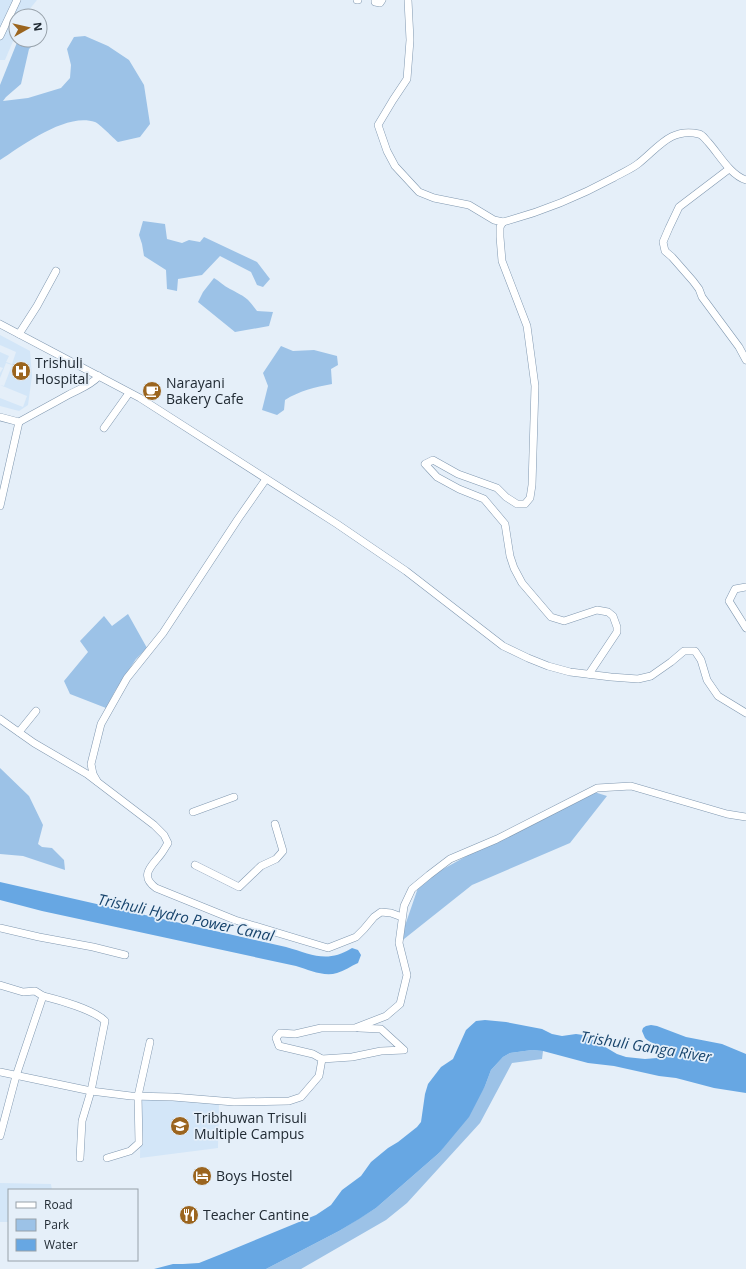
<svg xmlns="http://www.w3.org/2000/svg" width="746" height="1269" viewBox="0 0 746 1269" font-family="'Open Sans',sans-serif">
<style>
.built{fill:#d3e6f8}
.green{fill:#9cc2e7}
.water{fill:#67a7e3}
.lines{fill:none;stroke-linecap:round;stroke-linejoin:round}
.minor-casing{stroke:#8098b0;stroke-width:8}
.minor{stroke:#fff;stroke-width:7}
.labels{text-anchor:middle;stroke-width:3.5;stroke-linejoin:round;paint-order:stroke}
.poi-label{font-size:14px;fill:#212b34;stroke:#e5eff9;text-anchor:start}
.water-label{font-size:15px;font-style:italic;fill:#17446c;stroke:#e5eff9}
</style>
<rect width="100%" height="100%" fill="#e5eff9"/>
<g class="built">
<polygon points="0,0 37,0 24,16 16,16 16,34 5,60 0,60"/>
<polygon points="0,335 30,351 32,376 28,405 19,411 0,406 0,398 23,407 27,396 0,385 4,386 12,365 6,363 0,378 0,373 3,368 0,367 0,352 9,356 6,362 12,364 16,352 0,345"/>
<polygon points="141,1098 219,1103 218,1148 140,1158"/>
<polygon points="0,1183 51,1184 52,1190 9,1190 9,1207 8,1207 8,1222 0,1222"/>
</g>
<g class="green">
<path d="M 85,36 L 108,46 L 129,60 L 144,85 L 150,124 L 140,137 L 118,142 C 113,138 100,124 95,122 C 67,112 23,145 0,160 L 0,85 L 18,40 L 38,40 L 29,49 L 21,84 L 6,97 L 3,101 L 28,98 L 61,88 L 70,78 L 71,65 L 67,49 L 74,37 Z"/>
<polygon points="143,221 165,224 167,239 182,243 189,240 200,242 204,237 257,262 270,279 263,287 257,285 251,272 220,256 202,275 178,279 177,291 167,289 166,270 144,256 142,244 139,235"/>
<path d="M 214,278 C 219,281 224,286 230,289 C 245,297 247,297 257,311 L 273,312 L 269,326 L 235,332 L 198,302 L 203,292 Z"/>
<path d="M 281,346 L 293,351 L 314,350 L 337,356 L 338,365 L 331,369 L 332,384 C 315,387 299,391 285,400 L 284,410 L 277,415 L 262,410 L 268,386 L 263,373 Z"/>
<polygon points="128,614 147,648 136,659 115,691 106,708 70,694 64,681 88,652 80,641 104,616 112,626"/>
<polygon points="0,768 29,796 43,825 38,844 42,847 52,848 64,860 65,870 23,856 0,854"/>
<polygon points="591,791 607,796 570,843 472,885 399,943 420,882 497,839"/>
<polygon points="532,1050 543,1051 542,1059 512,1063 480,1123 407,1203 386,1220 301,1269 266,1269 339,1231 376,1208 439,1153 485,1086 491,1070 503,1057 510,1053"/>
</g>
<g class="water">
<path d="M 0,882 L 286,947 C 312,954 326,964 352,948 L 358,950 L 361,955 L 358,963 C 351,966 344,971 337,973 C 324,977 309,970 296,966 L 42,911 L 0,900 Z"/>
<path d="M 485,1020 L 506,1022 L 542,1029 L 552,1034 L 562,1036 L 576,1034 L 583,1035 L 595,1041 L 617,1054 L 626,1057 L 645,1059 L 657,1058 L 661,1054 C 661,1043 650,1044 645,1038 C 644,1036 643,1033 642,1031 L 643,1028 L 646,1026 L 651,1025 L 657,1026 L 686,1037 L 722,1044 L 746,1054 L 746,1093 L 714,1088 L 676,1078 L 659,1076 L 614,1066 L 588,1063 L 543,1051 L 532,1050 L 510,1053 L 503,1057 L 491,1070 L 485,1086 L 469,1117 L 439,1153 L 376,1208 L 359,1219 L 339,1231 L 266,1269 L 154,1269 L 173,1264 L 183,1264 L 199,1263 L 219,1255 L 316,1215 L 331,1205 L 342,1190 L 361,1176 L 371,1162 L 388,1148 L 398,1142 L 417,1127 L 421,1122 L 425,1094 L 428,1084 L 441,1067 L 453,1059 L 466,1030 L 476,1021 Z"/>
</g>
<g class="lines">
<defs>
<g id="minor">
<polyline points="357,0 358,0"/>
<polyline points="375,0 375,2 380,3 382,0"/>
<polyline points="408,0 410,40 407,79 393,100 378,125 387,151 395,166 419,192 434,198 469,205 494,220 503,222"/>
<polyline points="0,36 17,0"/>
<polyline points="729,169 679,207 669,228 663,242 665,251 672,257 693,281 699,289 702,297 739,347 746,360"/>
<polyline points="0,324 140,398 337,524 406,571 503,646 528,658 548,666 570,672 611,677 638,679 651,676 671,662 684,651 695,651 701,660 707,680 718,696 746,713"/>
<polyline points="19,334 37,306 56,271"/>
<path d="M 0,417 L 19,422 C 35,413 52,404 68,395 C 79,389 90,386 99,376"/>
<polyline points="104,428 129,393"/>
<polyline points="0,506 19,422"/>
<polyline points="746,587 735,589 729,601 746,628"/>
<path d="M 589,674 L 617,632 L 617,627 L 613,616 L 608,612 L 597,610 L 564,621 L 551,617 L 522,583 L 514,568 L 510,556 L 505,524 L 484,499 L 459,489 L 437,477 L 425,464 L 433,460 L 458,474 L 497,488 L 506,497 L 517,504 L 525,504 L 530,498 L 532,485 L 535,386 L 527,326 L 502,261 L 500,237 L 500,227 L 503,222 C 541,212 578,197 613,178 C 621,173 632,169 639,163 C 658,148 671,127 699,134 C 703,135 705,139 708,142 C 719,154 730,175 746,180"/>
<path d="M 0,719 L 34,743 L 87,774 L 154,825 L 164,835 L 168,843 C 166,846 164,850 161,854 C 153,865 138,875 156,888 L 235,920 L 328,948 L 356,937 L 364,929 L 374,917 L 381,912 L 391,913 L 402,917"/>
<polyline points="19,732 36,711"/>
<polyline points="97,781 93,774 91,764 101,724 127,678 163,633 238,519 266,479"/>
<polyline points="193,812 234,797"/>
<polyline points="195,865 239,887 261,866 276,859 283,851 275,824"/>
<polyline points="0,928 39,937 93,947 125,955"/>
<polyline points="0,985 23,992 35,991 43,996 16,1076 0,1136"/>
<path d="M 43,996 C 59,1000 94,1010 105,1021 L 91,1091 L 82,1121 L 80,1158"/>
<polyline points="322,1059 352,1057 381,1051 404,1050 381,1029 359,1028"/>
<polyline points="0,1072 91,1091 131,1096 173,1097 234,1102 289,1101 301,1097 319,1076 322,1059 313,1054 279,1046 276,1038 280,1033 295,1034 321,1028 355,1028 386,1016 400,1004 407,975 399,943 404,906 412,889 429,875 450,859 497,839 597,788 631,786 727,814 746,817"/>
<polyline points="107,1158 130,1151 139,1143 138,1096 150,1042"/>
</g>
</defs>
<use href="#minor" class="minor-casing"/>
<use href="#minor" class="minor"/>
</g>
<defs>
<symbol id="hospital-disc" viewBox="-11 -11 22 22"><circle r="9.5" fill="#9b651f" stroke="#e5eff9"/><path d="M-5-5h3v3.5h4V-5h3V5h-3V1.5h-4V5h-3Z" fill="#fff"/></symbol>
<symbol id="cafe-disc" viewBox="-11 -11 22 22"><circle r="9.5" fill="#9b651f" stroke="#e5eff9"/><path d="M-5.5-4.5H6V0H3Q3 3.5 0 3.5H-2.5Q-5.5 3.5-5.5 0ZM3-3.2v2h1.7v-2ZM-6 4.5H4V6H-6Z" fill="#fff"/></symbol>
<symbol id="university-disc" viewBox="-11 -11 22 22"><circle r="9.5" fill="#9b651f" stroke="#e5eff9"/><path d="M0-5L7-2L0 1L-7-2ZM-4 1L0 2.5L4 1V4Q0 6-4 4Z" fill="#fff"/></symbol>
<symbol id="hotel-disc" viewBox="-11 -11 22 22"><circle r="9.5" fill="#9b651f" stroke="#e5eff9"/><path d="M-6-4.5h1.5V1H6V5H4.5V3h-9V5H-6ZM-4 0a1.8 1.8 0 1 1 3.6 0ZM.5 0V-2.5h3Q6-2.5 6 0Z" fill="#fff"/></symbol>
<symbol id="restaurant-disc" viewBox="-11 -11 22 22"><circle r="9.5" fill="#9b651f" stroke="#e5eff9"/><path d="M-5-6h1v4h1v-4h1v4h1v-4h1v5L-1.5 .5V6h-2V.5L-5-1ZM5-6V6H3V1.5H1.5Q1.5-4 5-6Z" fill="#fff"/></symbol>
</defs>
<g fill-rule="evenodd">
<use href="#hospital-disc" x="10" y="360" width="22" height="22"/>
<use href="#cafe-disc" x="141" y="380" width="22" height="22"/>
<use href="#university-disc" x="169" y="1115" width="22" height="22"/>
<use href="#hotel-disc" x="191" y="1165" width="22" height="22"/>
<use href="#restaurant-disc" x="178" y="1204" width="22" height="22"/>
</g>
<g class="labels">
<g class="poi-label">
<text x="35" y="368">Trishuli<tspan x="35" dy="16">Hospital</tspan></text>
<text x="166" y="388">Narayani<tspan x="166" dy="16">Bakery Cafe</tspan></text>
<text x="194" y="1123">Tribhuwan Trisuli<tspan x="194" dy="16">Multiple Campus</tspan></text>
<text x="216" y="1181">Boys Hostel</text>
<text x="203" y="1220">Teacher Cantine</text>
</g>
<g class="water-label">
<text transform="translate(186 918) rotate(12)" y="5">Trishuli Hydro Power Canal</text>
<text transform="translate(646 1047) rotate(9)" y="5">Trishuli Ganga River</text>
</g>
</g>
<rect x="8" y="1189" width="130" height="72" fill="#e5eff9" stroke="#97a1aa"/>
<rect x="16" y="1202" width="20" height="6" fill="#ffffff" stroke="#97a1aa"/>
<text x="44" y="1209" font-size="12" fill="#212b34">Road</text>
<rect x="16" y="1219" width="20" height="12" fill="#9cc2e7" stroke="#97a1aa"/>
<text x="44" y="1229" font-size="12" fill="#212b34">Park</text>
<rect x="16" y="1239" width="20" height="12" fill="#67a7e3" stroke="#97a1aa"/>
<text x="44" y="1249" font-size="12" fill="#212b34">Water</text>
<g transform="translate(28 28) rotate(82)"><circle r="19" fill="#e5eff9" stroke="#97a1aa"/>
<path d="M0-3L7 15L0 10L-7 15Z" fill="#9b651f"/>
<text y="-6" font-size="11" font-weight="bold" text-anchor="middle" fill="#212b34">N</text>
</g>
</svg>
